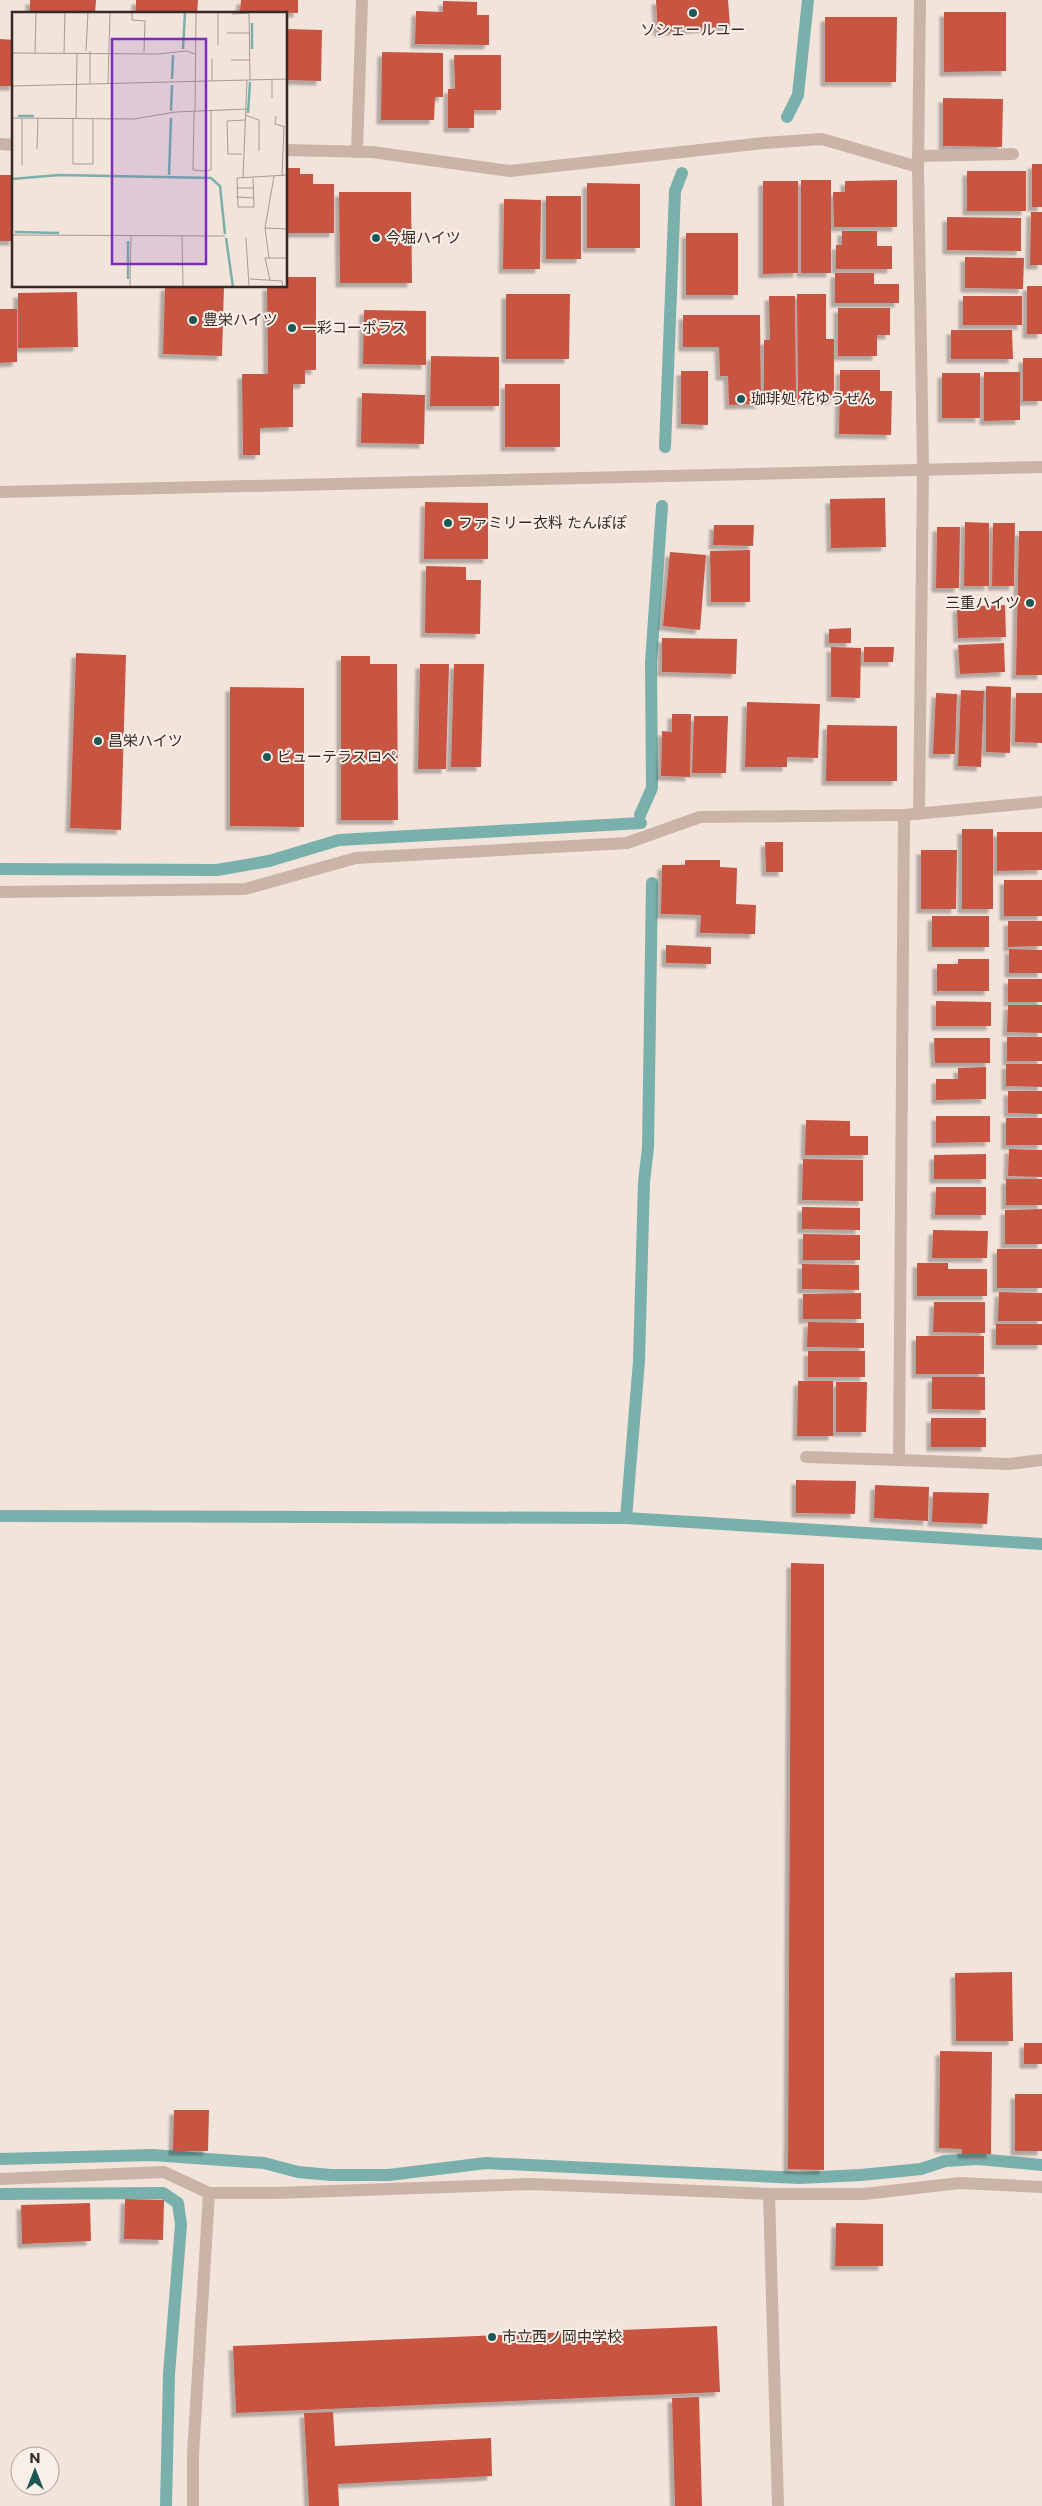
<svg xmlns="http://www.w3.org/2000/svg" width="1042" height="2506" viewBox="0 0 1042 2506" font-family="Montserrat,'Noto Sans JP',sans-serif">
<style>
.lines{fill:none;stroke-linecap:round;stroke-linejoin:round}
.stream{stroke:#79b0ab;stroke-width:12}
.building{fill:#c75443;filter:url(#shadow)}
.minor{stroke:#cab3a7;stroke-width:12}
.poi-dot{fill:#1c5855;stroke:#faefe7;stroke-width:2}
.labels{text-anchor:middle;stroke-width:4;stroke-linejoin:round;paint-order:stroke}
.poi-label{font-size:15px;fill:#362a27;stroke:#faefe7;text-anchor:start}
.inset-river{fill:none;stroke:#79b0ab;stroke-width:2.5}
.inset-road{fill:none;stroke:#a79a93;stroke-width:1}
.view{fill:#7b2cbf;fill-opacity:0.15;stroke:#7b2cbf;stroke-width:2.5}
.inset-edge{fill:none;stroke:#362a27;stroke-width:2.5}
</style>
<defs>
<filter id="shadow"><feDropShadow dx="-4.5" dy="4.5" stdDeviation="1" flood-color="#0004"/></filter>
</defs>
<rect width="100%" height="100%" fill="#f2e4db"/>
<g class="lines">
<g class="stream">
<polyline points="787,117 798,95 808,0"/>
<polyline points="665,447 675,191 682,173"/>
<polyline points="640,815 652,788 651,662 662,506"/>
<polyline points="0,869 217,870 269,861 339,840 641,823"/>
<polyline points="0,1516 626,1518 1042,1544"/>
<polyline points="626,1518 639,1361 644,1182 648,1148 652,883"/>
<polyline points="0,2159 152,2155 264,2163 298,2172 331,2175 389,2175 486,2163 799,2178 861,2175 921,2169 945,2161 978,2159 1042,2165"/>
<polyline points="0,2194 163,2193 178,2203 181,2225 169,2374 166,2506"/>
</g>
</g>
<g class="building">
<polygon points="30,0 96,0 95,14 30,14"/>
<polygon points="136,0 198,0 197,14 136,14"/>
<polygon points="241,0 298,0 298,13 240,11"/>
<polygon points="656,0 728,0 730,26 658,32"/>
<polygon points="443,1 477,2 477,15 489,15 489,45 415,44 416,11 443,12"/>
<polygon points="944,12 1006,12 1006,71 944,72"/>
<polygon points="825,17 897,17 896,82 825,82"/>
<polygon points="286,29 322,30 321,81 286,80"/>
<polygon points="0,39 14,40 14,86 0,86"/>
<polygon points="382,52 443,53 443,97 435,97 434,120 381,120"/>
<polygon points="454,55 501,55 501,110 474,110 474,128 448,128 448,89 455,89"/>
<polygon points="943,98 1003,99 1002,147 943,146"/>
<rect x="1032" y="164" width="10" height="43"/>
<polygon points="286,168 300,168 300,174 313,174 313,184 334,184 334,233 286,233"/>
<rect x="967" y="171" width="59" height="40"/>
<rect x="0" y="175" width="14" height="66"/>
<rect x="801" y="180" width="30" height="93"/>
<polygon points="897,180 897,227 834,227 833,192 845,192 845,181"/>
<polygon points="763,181 798,181 798,273 763,274"/>
<polygon points="587,183 640,184 640,248 587,248"/>
<polygon points="339,192 411,192 412,283 340,283"/>
<rect x="546" y="196" width="35" height="63"/>
<polygon points="504,199 541,200 540,269 503,269"/>
<polygon points="1031,212 1042,212 1042,265 1030,265"/>
<polygon points="947,217 1021,218 1021,251 947,250"/>
<polygon points="842,231 877,231 877,246 892,246 892,269 836,269 836,245 842,245"/>
<rect x="686" y="233" width="52" height="62"/>
<polygon points="965,257 1024,258 1023,289 965,288"/>
<polygon points="835,273 874,273 874,284 899,284 899,303 835,303"/>
<polygon points="286,277 316,277 316,370 305,370 305,384 293,384 293,427 260,428 260,455 243,455 242,374 268,374 267,286 286,286"/>
<polygon points="165,286 224,286 222,356 163,354"/>
<rect x="1027" y="286" width="15" height="48"/>
<polygon points="77,292 78,347 18,348 18,293"/>
<polygon points="506,294 570,294 569,359 506,359"/>
<polygon points="797,294 826,294 826,339 834,339 834,400 798,400"/>
<polygon points="769,296 795,296 796,399 764,399 764,340 770,340"/>
<rect x="963" y="296" width="59" height="29"/>
<polygon points="838,308 890,308 890,335 877,335 877,356 838,356"/>
<polygon points="0,309 17,309 17,362 0,363"/>
<polygon points="364,310 426,311 426,365 363,364"/>
<polygon points="683,315 760,315 761,404 729,405 728,376 720,376 719,347 683,347"/>
<polygon points="951,330 1012,330 1013,359 951,359"/>
<polygon points="431,356 499,357 499,406 430,406"/>
<rect x="1023" y="358" width="19" height="43"/>
<polygon points="840,370 880,370 880,391 892,391 891,435 839,434"/>
<polygon points="681,371 708,371 708,425 681,424"/>
<polygon points="984,372 1020,372 1020,420 984,421"/>
<rect x="942" y="373" width="38" height="45"/>
<rect x="505" y="384" width="55" height="63"/>
<polygon points="362,393 425,395 424,444 361,443"/>
<polygon points="885,498 886,547 831,548 830,499"/>
<polygon points="425,502 488,503 488,559 424,559"/>
<polygon points="965,522 989,523 989,586 964,586"/>
<polygon points="993,523 1015,523 1014,586 992,586"/>
<polygon points="714,525 754,525 753,546 713,545"/>
<polygon points="937,527 960,527 959,588 936,588"/>
<polygon points="1019,531 1042,531 1042,675 1016,675"/>
<polygon points="750,550 750,602 711,602 710,551"/>
<polygon points="670,552 706,555 700,630 663,626"/>
<polygon points="426,566 466,567 466,580 481,580 480,634 425,633"/>
<polygon points="1005,605 1006,637 958,638 957,607"/>
<polygon points="851,628 851,643 829,643 829,629"/>
<polygon points="662,638 737,639 736,674 662,672"/>
<polygon points="1004,643 1005,672 960,674 958,645"/>
<polygon points="831,647 861,648 860,698 831,697"/>
<polygon points="864,647 894,647 893,662 864,662"/>
<polygon points="76,653 126,655 121,830 70,828"/>
<polygon points="341,656 370,656 370,664 397,664 398,820 341,820"/>
<polygon points="420,664 449,664 446,769 418,769"/>
<polygon points="454,664 484,664 481,767 451,767"/>
<polygon points="986,686 1011,687 1010,753 986,752"/>
<polygon points="230,687 304,688 304,827 230,826"/>
<polygon points="961,690 984,691 981,767 958,766"/>
<polygon points="936,693 957,694 955,754 933,754"/>
<polygon points="1016,693 1042,693 1042,743 1015,742"/>
<polygon points="747,702 820,704 818,758 787,757 787,767 745,767"/>
<polygon points="672,714 691,714 690,777 661,776 662,731 672,732"/>
<polygon points="694,716 728,716 726,773 692,773"/>
<polygon points="827,725 897,726 897,781 826,781"/>
<rect x="962" y="829" width="31" height="80"/>
<polygon points="997,832 1042,832 1042,870 997,871"/>
<polygon points="765,842 783,842 783,872 766,872"/>
<polygon points="921,850 957,850 956,909 921,909"/>
<polygon points="685,860 720,860 720,867 737,868 736,904 756,905 755,934 700,933 701,915 661,914 662,865 685,865"/>
<rect x="1004" y="880" width="38" height="36"/>
<rect x="932" y="916" width="57" height="31"/>
<polygon points="1008,921 1042,921 1042,946 1008,947"/>
<polygon points="666,945 711,947 711,964 666,963"/>
<polygon points="1009,949 1042,950 1042,973 1009,973"/>
<polygon points="958,959 989,959 989,991 937,991 937,964 958,964"/>
<rect x="1008" y="979" width="34" height="23"/>
<polygon points="936,1001 991,1002 991,1026 936,1026"/>
<polygon points="1008,1005 1042,1005 1042,1033 1007,1032"/>
<rect x="1007" y="1037" width="35" height="24"/>
<polygon points="934,1038 990,1038 990,1063 935,1063"/>
<polygon points="1006,1064 1042,1064 1042,1087 1006,1086"/>
<polygon points="986,1067 986,1099 936,1100 936,1079 958,1079 958,1068"/>
<polygon points="1008,1091 1042,1091 1042,1114 1008,1113"/>
<polygon points="936,1116 990,1116 990,1142 936,1143"/>
<rect x="1006" y="1118" width="36" height="27"/>
<polygon points="806,1120 850,1121 850,1136 868,1136 868,1155 805,1155"/>
<polygon points="1009,1149 1042,1150 1042,1177 1008,1176"/>
<polygon points="986,1154 986,1179 934,1179 934,1155"/>
<polygon points="803,1159 863,1160 863,1201 802,1200"/>
<rect x="1006" y="1179" width="36" height="26"/>
<polygon points="936,1187 986,1187 986,1215 935,1215"/>
<polygon points="802,1207 860,1208 860,1230 802,1229"/>
<polygon points="1042,1209 1042,1244 1005,1244 1005,1210"/>
<polygon points="933,1230 988,1231 987,1258 932,1258"/>
<polygon points="803,1234 860,1235 860,1260 803,1260"/>
<rect x="997" y="1249" width="45" height="39"/>
<polygon points="917,1263 948,1263 948,1269 987,1269 987,1296 917,1296"/>
<polygon points="802,1264 859,1265 859,1290 802,1289"/>
<polygon points="999,1292 1042,1293 1042,1321 998,1321"/>
<polygon points="861,1293 861,1319 803,1319 803,1294"/>
<polygon points="934,1302 985,1302 985,1333 933,1332"/>
<polygon points="808,1322 864,1323 864,1348 807,1347"/>
<rect x="996" y="1324" width="46" height="21"/>
<rect x="916" y="1336" width="68" height="38"/>
<rect x="808" y="1351" width="57" height="26"/>
<polygon points="932,1377 985,1377 985,1410 932,1409"/>
<polygon points="798,1381 833,1381 833,1436 797,1436"/>
<polygon points="836,1382 867,1382 866,1432 836,1432"/>
<rect x="931" y="1418" width="55" height="29"/>
<polygon points="796,1480 856,1481 855,1514 796,1513"/>
<polygon points="875,1485 929,1487 928,1521 874,1518"/>
<polygon points="933,1492 989,1493 987,1524 932,1522"/>
<polygon points="791,1563 824,1564 824,2170 788,2169"/>
<polygon points="1012,1972 1013,2041 956,2041 955,1973"/>
<rect x="1024" y="2043" width="18" height="21"/>
<polygon points="940,2051 992,2052 991,2154 962,2154 962,2149 939,2148"/>
<rect x="1015" y="2094" width="27" height="57"/>
<polygon points="174,2110 209,2110 208,2151 173,2151"/>
<polygon points="125,2199 164,2200 163,2240 124,2239"/>
<polygon points="90,2203 91,2241 22,2244 21,2205"/>
<polygon points="836,2223 883,2224 883,2266 835,2266"/>
<polygon points="717,2326 720,2392 236,2413 233,2346"/>
<polygon points="699,2397 702,2506 675,2506 672,2398"/>
<polygon points="333,2412 335,2446 491,2438 492,2476 338,2484 339,2506 309,2506 304,2413"/>
</g>
<g class="lines">
<g class="minor">
<polyline points="0,144 14,145"/>
<polyline points="286,150 372,152 510,171 764,143 822,139 918,167"/>
<polyline points="357,152 362,0"/>
<polyline points="918,156 1013,154"/>
<polyline points="0,492 1042,467"/>
<polyline points="919,814 923,469 918,167 920,0"/>
<polyline points="904,815 899,1460 1009,1464 1042,1460"/>
<polyline points="0,892 245,889 356,858 627,843 700,817 904,815 1042,802"/>
<polyline points="806,1457 899,1460"/>
<polyline points="0,2179 164,2172 209,2193 276,2193 532,2184 769,2194 864,2194 960,2183 1042,2187"/>
<polyline points="769,2194 778,2506"/>
<polyline points="193,2506 193,2455 209,2193"/>
</g>
</g>
<g class="poi-dot">
<circle cx="693" cy="13" r="5"/>
<circle cx="376" cy="238" r="5"/>
<circle cx="193" cy="320" r="5"/>
<circle cx="292" cy="328" r="5"/>
<circle cx="741" cy="399" r="5"/>
<circle cx="448" cy="523" r="5"/>
<circle cx="1030" cy="603" r="5"/>
<circle cx="98" cy="741" r="5"/>
<circle cx="267" cy="757" r="5"/>
<circle cx="492" cy="2337" r="5"/>
</g>
<g class="labels">
<g class="poi-label">
<text x="693" y="35" text-anchor="middle">ソシェールユー</text>
<text x="386" y="243">今堀ハイツ</text>
<text x="203" y="325">豊栄ハイツ</text>
<text x="302" y="333">一彩コーポラス</text>
<text x="751" y="404">珈琲処 花ゆうぜん</text>
<text x="458" y="528">ファミリー衣料 たんぽぽ</text>
<text x="1020" y="608" text-anchor="end">三重ハイツ</text>
<text x="108" y="746">昌栄ハイツ</text>
<text x="277" y="762">ビューテラスロペ</text>
<text x="502" y="2342">市立西ノ岡中学校</text>
</g>
</g>
<g transform="translate(12 12)">
<rect width="275" height="275" fill="#f2e4db"/>
<path class="inset-river" d="M 240,11 L 240,37M 171,37 L 173,0M 160,67 L 161,43M 159,99 L 160,73M 236,101 L 238,70M 6,104 L 22,104M 157,163 L 159,106M 0,167 L 47,163 L 199,166 L 208,174 L 213,222M 3,220 L 47,221M 214,226 L 221,275M 116,267 L 116,229"/>
<path class="inset-road" d="M 120,0 L 120,8 L 133,9 L 132,40M 237,0 L 238,68M 220,2 L 237,1M 215,21 L 238,21M 206,33 L 206,0M 74,39 L 76,0M 0,41 L 146,42 L 174,39 L 183,42M 23,41 L 24,0M 52,41 L 53,0M 219,48 L 238,48M 200,69 L 200,47M 96,71 L 98,0M 78,72 L 78,39M 0,74 L 275,67M 260,86 L 260,67M 182,100 L 181,158 L 191,159 L 199,158 L 199,98M 183,100 L 184,0M 233,103 L 247,108 L 247,139M 264,104 L 263,112 L 273,115M 0,106 L 122,107 L 163,100 L 235,97M 61,107 L 61,152 L 81,152 L 81,107M 64,107 L 65,41M 25,137 L 26,106M 230,142 L 216,142 L 215,109 L 233,108M 10,154 L 10,106M 270,164 L 272,115M 231,165 L 235,68M 241,166 L 242,195 L 226,195 L 225,166 L 275,163M 225,176 L 242,176M 224,185 L 242,186M 253,216 L 275,217M 0,223 L 213,224M 170,224 L 171,275M 234,226 L 237,275M 257,246 L 253,216 L 262,164M 238,267 L 270,269 L 271,275M 258,268 L 253,246 L 275,246M 118,275 L 119,224"/>
<path class="view" d="M 100,27 L 194,27 L 194,252 L 100,252 Z"/>
<rect width="275" height="275" class="inset-edge"/>
</g>
<g transform="translate(35 2471)"><circle r="24" fill="#faefe7" stroke="#aca09a"/>
<path d="M0-4L9 19L0 12L-9 19Z" fill="#1c5855"/>
<text y="-8" font-size="14" font-weight="bold" text-anchor="middle" fill="#362a27">N</text>
</g>
</svg>
